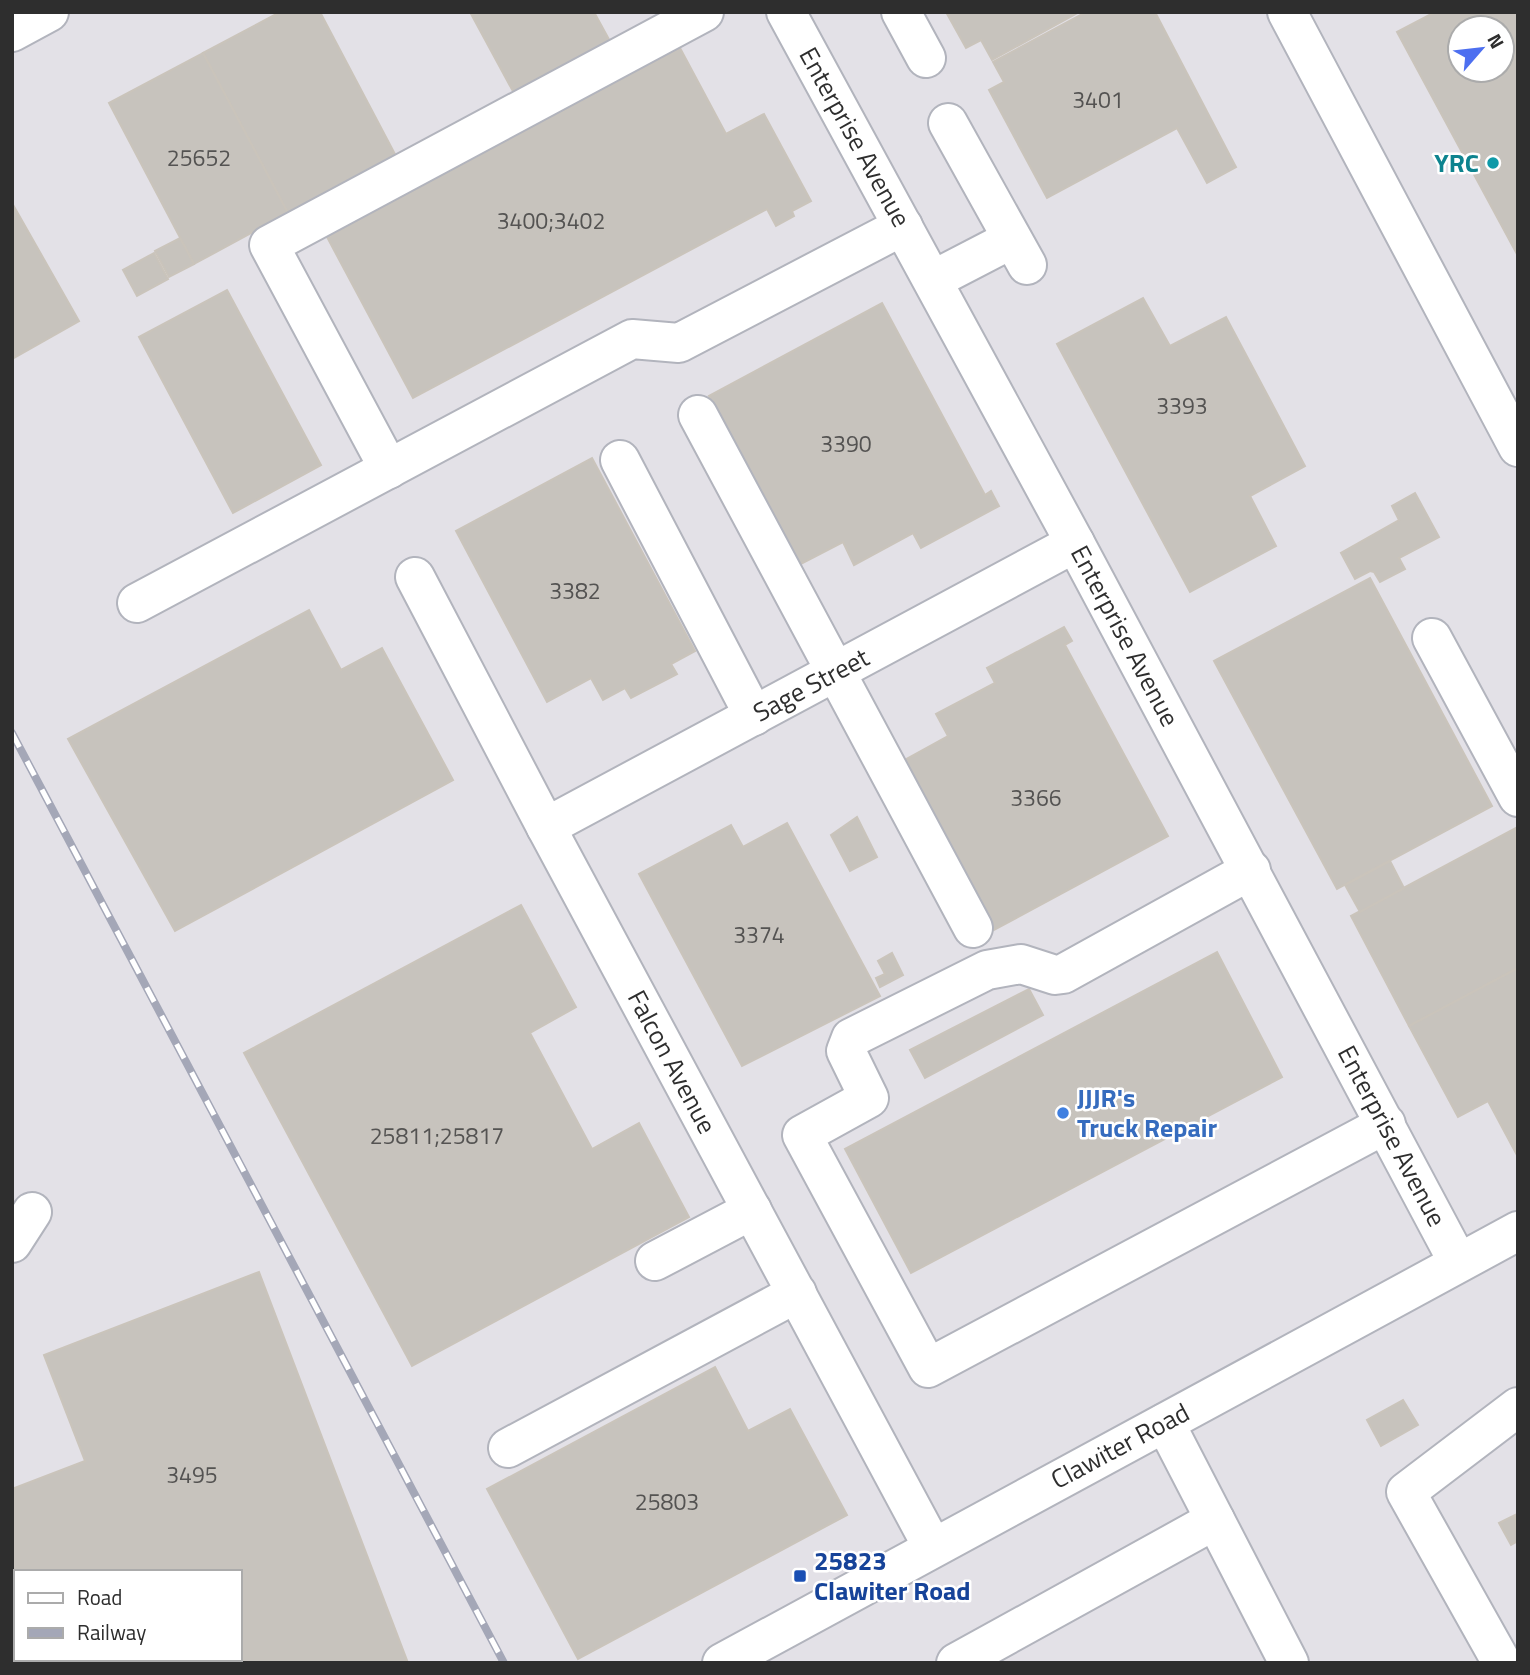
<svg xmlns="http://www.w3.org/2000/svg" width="1530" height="1675" viewBox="0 0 1530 1675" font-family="'Titillium Web',sans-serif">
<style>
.industrial{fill:#e3e1e7;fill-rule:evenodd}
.building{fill:#c7c3bd;stroke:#cac4bb;stroke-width:2;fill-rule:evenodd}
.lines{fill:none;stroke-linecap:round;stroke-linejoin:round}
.minor-casing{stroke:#b2b4bd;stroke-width:42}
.minor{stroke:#fff;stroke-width:38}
.rail-casing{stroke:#a4a7b7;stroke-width:8}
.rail{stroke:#fff;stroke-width:5;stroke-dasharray:16;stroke-linecap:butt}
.culture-dot{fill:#0f9aa8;stroke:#fff;stroke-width:2.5}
.shop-dot{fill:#3f7fe0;stroke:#fff;stroke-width:2.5}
.transit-dot{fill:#1a4fb4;stroke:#fff;stroke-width:2.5}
.labels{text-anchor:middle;stroke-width:5;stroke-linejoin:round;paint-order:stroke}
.number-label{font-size:23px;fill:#545352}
.street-label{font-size:26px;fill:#2e2e2e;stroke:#fff}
.culture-label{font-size:26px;font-weight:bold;fill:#0d838f;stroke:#fff;text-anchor:end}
.shop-label{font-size:26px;font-weight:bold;fill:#366cbe;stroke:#fff;text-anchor:start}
.transit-label{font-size:26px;font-weight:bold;fill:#164399;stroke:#fff;text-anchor:start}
</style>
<rect width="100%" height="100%" fill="#eee8e2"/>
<path class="industrial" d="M 12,12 L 1518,12 L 1518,1663 L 12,1663 ZM 1460,28 L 1502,28 L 1502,70 L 1460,70 ZM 16,1572 L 240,1572 L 240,1659 L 16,1659 Z"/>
<g class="building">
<polygon points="280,12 320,12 396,156 288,213 203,53"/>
<polygon points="470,12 594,12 611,43 515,95"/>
<polygon points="946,12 1079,12 992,60 981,40 966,48"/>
<polygon points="1086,12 1155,12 1236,167 1207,183 1177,128 1047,198 989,90 1004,82 993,62"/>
<path d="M 1435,12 L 1518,12 L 1518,256 L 1397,32 ZM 1460,28 L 1502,28 L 1502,70 L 1460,70 Z"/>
<polygon points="680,48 726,134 764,114 811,201 792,211 794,216 776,226 767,209 413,398 327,237"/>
<polygon points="203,53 288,213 194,264 109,103"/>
<polygon points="12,203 79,321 12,359"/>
<polygon points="180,238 194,264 169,277 155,251"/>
<polygon points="154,253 168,279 137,296 123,270"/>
<polygon points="227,290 321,465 233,513 139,337"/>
<polygon points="1143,298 1170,346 1226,317 1305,466 1250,496 1276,546 1190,592 1057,344"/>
<polygon points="882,303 985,495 991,491 999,506 921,548 913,533 854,565 843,542 799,565 709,396"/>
<polygon points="592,458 695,651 671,664 677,674 631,698 625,688 603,700 591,678 547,702 456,531"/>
<polygon points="1415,493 1439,537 1399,558 1405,569 1380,582 1374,572 1370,571 1355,579 1341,553 1399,520 1392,506"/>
<polygon points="1370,578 1492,806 1337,889 1214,661"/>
<polygon points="309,610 341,670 382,648 453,780 175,931 68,739"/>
<polygon points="1064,627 1072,641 1065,645 1168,836 994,930 903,761 948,736 936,714 995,683 987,668"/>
<polygon points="857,817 877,857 850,871 831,835"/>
<polygon points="787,823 880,996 742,1066 639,874 731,825 743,847"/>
<polygon points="1516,828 1518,968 1409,1026 1351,916"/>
<polygon points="1390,861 1404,888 1360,912 1345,885"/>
<polygon points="521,905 576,1007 530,1033 592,1149 639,1123 689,1217 412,1366 244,1053"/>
<polygon points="1217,952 1282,1077 911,1273 845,1149"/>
<polygon points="892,953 903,975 880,987 876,978 885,974 878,961"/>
<polygon points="1518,968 1518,1157 1488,1101 1458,1117 1409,1026"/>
<polygon points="1029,989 1043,1015 925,1078 910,1050"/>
<polygon points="259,1272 408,1663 36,1663 35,1659 240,1659 240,1572 16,1572 16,1613 12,1614 12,1489 85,1461 44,1355"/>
<polygon points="715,1367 748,1431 790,1409 847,1515 578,1659 487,1489"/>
<polygon points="1403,1400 1418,1425 1381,1446 1367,1420"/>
<polygon points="1515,1515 1518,1541 1511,1545 1499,1523"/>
</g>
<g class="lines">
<defs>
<g id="minor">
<polyline points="786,12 1075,543 1458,1262"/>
<polyline points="901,12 926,58"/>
<polyline points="1287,12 1518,447"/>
<polyline points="12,32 49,12"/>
<polyline points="948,123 1027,265"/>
<polyline points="933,280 1012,239"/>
<polyline points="698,415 973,928"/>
<polyline points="620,460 754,716"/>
<polyline points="389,469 269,245 704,12"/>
<polyline points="415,577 546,827 932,1546"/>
<polyline points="137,603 632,339 679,343 903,226"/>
<polyline points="1432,638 1518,797"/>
<polyline points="546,827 1075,543"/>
<polyline points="1251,870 1063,974 1055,975 1021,964 987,970 851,1038 846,1051 869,1098 802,1135 928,1368 1386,1124"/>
<polyline points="12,1243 32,1212"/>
<polyline points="655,1261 752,1210"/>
<polyline points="1165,1423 1289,1663"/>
<polyline points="508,1448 797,1293"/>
<polyline points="722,1663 1518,1231"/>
<polyline points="956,1663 1215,1520"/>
<polyline points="1502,1663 1406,1492 1518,1407"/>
</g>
</defs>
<use href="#minor" class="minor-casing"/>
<use href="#minor" class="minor"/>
<defs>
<polyline id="rail" points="12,733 504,1663"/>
</defs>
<use href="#rail" class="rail-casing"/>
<use href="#rail" class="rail"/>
</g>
<circle class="culture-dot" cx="1493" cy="163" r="7"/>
<circle class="shop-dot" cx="1063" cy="1113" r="7"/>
<rect class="transit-dot" x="793" y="1569" width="14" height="14" rx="3.5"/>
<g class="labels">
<g class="number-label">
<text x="1098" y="108">3401</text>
<text x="199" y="166">25652</text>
<text x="551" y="229">3400;3402</text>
<text x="1182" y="414">3393</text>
<text x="846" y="452">3390</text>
<text x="575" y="599">3382</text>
<text x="1036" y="806">3366</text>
<text x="759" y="943">3374</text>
<text x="437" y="1144">25811;25817</text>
<text x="192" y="1483">3495</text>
<text x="667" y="1510">25803</text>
</g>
<g class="street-label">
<text transform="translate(855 137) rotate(61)" y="9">Enterprise Avenue</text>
<text transform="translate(1125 636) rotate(62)" y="9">Enterprise Avenue</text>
<text transform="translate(811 685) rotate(-28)" y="9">Sage Street</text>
<text transform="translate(672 1062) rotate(62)" y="9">Falcon Avenue</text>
<text transform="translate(1392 1136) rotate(62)" y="9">Enterprise Avenue</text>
<text transform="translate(1120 1446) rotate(-28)" y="9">Clawiter Road</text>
</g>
<g class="culture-label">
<text x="1479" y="172">YRC</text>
</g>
<g class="shop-label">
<text x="1077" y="1107">JJJR's<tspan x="1077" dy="30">Truck Repair</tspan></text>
</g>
<g class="transit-label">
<text x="814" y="1570">25823<tspan x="814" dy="30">Clawiter Road</tspan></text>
</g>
</g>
<rect width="1530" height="1675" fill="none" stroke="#2e2e2e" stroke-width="28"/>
<rect x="14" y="1570" width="228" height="91" fill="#ffffff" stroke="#ababab" stroke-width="2"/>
<rect x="28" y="1593" width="35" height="10" fill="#ffffff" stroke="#ababab" stroke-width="2"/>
<text x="77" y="1605" font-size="21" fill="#2e2e2e">Road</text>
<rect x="28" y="1628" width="35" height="10" fill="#a4a7b7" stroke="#ababab" stroke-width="2"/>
<text x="77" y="1640" font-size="21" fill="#2e2e2e">Railway</text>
<g transform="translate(1481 49) rotate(62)"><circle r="33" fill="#ffffff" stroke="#ababab" stroke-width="2"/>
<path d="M0-5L12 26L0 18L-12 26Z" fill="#4d6ff0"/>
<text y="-10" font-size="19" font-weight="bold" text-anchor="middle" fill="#2e2e2e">N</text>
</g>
</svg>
